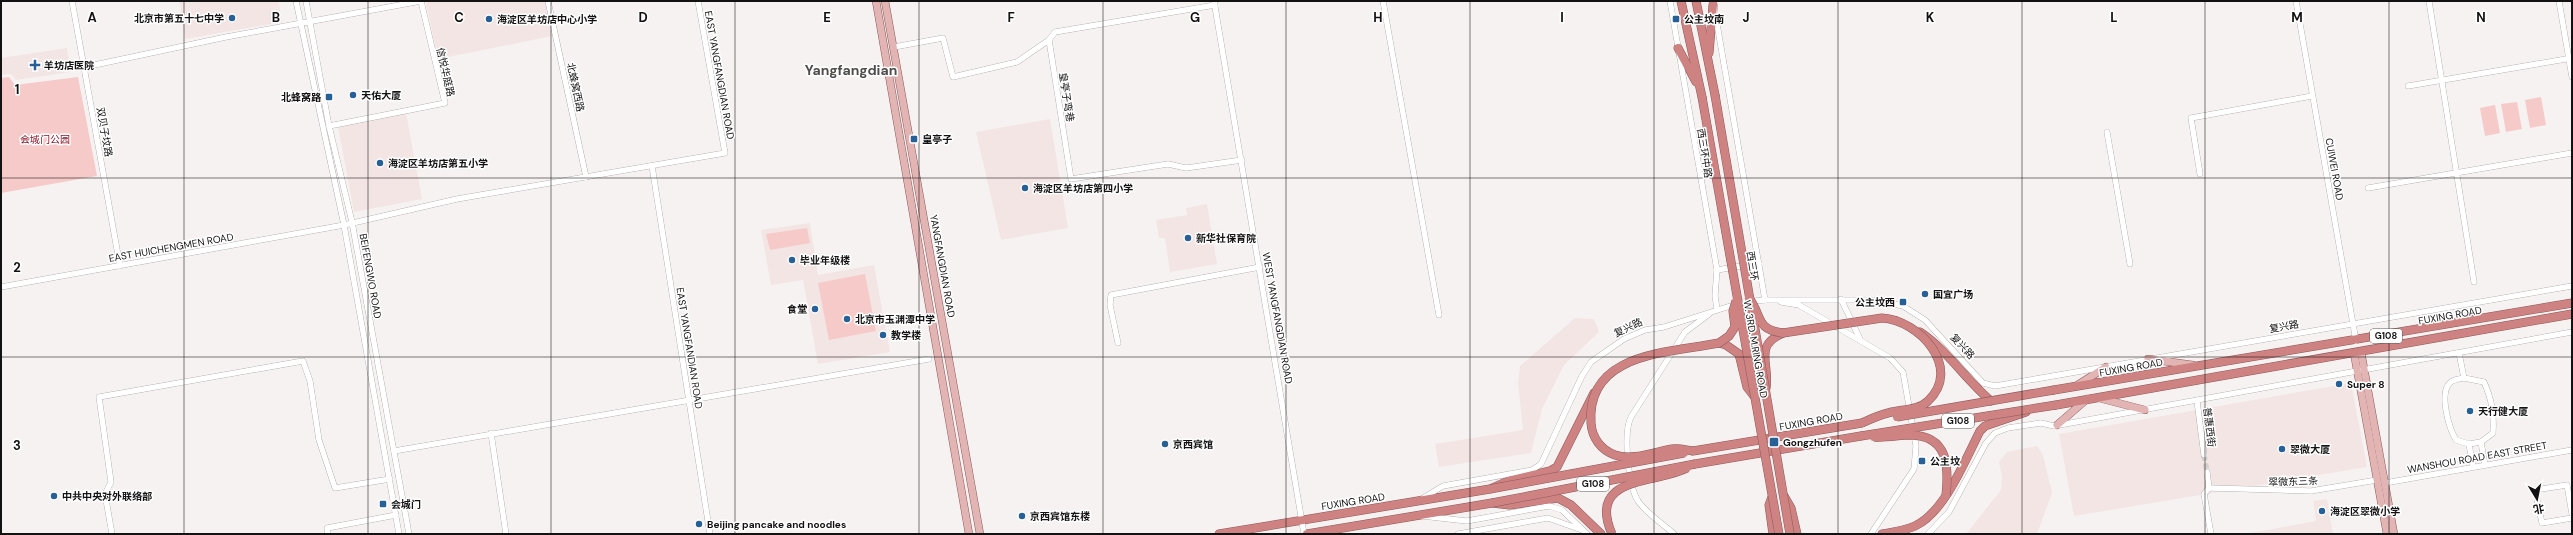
<svg xmlns="http://www.w3.org/2000/svg" width="2573" height="535" viewBox="0 0 2573 535" font-family="'DM Sans','Noto Sans SC',sans-serif">
<style>
.built{fill:#f3e5e4}
.green{fill:#f5cac9}
.lines{fill:none;stroke-linecap:round;stroke-linejoin:round}
.minor-tunnel{stroke:#d5d0d0;stroke-width:5.5;stroke-dasharray:5.5 3;stroke-linecap:butt}
.minor-casing{stroke:#979292;stroke-width:6}
.major-casing{stroke:#8d5a5a;stroke-width:8}
.highway-casing{stroke:#8d5a5a;stroke-width:9}
.minor{stroke:#fff;stroke-width:5.5}
.major{stroke:#e2b4b3;stroke-width:7}
.highway{stroke:#ce8281;stroke-width:8}
.highway-bridge-casing{stroke:#8d5a5a;stroke-width:9;stroke-linecap:butt}
.highway-bridge{stroke:#ce8281;stroke-width:8}
.grid{fill:none;stroke:#131111;stroke-width:1;stroke-opacity:0.55}
.poi-dot{fill:#276097;stroke:#fff;stroke-width:1.5}
.labels{text-anchor:middle;stroke-width:3;stroke-linejoin:round;paint-order:stroke}
.shield{fill:#fff;stroke:#5a5858;stroke-width:1}
.shield-label{font-size:9px;font-weight:bold;fill:#131111}
.poi-label{font-size:10px;font-weight:bold;fill:#131111;stroke:#fff;text-anchor:start}
.street-label{font-size:10px;fill:#131111;stroke:#fff}
.park-label{font-size:10px;fill:#8e1125;stroke:#fff}
.district-label{font-size:14px;font-weight:bold;fill:#4f4b4b;stroke:#fff}
.grid-label{font-size:13px;text-anchor:middle;font-weight:bold;fill:#131111;stroke:#fff;stroke-width:3;stroke-linejoin:round;paint-order:stroke}
</style>
<rect width="100%" height="100%" fill="#f7f2f2"/>
<g class="built">
<polygon points="179,1 279,1 282,22 185,39"/>
<polygon points="433,1 545,1 552,36 438,59 426,2"/>
<polygon points="67,48 71,72 16,80 11,74 1,75 1,58"/>
<polygon points="406,113 422,199 354,212 338,126"/>
<polygon points="1050,119 1068,228 1001,240 976,132"/>
<polygon points="1207,204 1217,264 1170,272 1165,238 1159,238 1156,220 1187,215 1186,208"/>
<polygon points="810,223 818,275 874,265 890,352 818,364 803,280 771,285 761,230"/>
<polygon points="1575,318 1594,319 1599,332 1564,365 1542,409 1531,453 1439,467 1435,444 1523,430 1518,383 1520,366"/>
<polygon points="2351,383 2367,467 2074,516 2059,434"/>
<polygon points="2037,446 2043,455 2052,493 2037,534 1966,534 2001,490 2002,477 1999,462 2007,452"/>
<polygon points="2327,499 2333,534 2245,534 2316,521 2313,501"/>
</g>
<g class="green">
<polygon points="9,77 15,85 78,77 97,176 1,193 1,78"/>
<polygon points="2541,97 2546,125 2530,128 2525,100"/>
<polygon points="2517,102 2522,129 2506,132 2501,104"/>
<polygon points="2495,105 2500,133 2485,136 2480,108"/>
<polygon points="807,228 810,243 770,250 766,234"/>
<polygon points="865,274 876,331 829,340 818,283"/>
</g>
<g class="lines">
<polyline class="minor-tunnel" points="2204,455 2207,472"/>
<defs>
<g id="minor">
<polyline points="72,1 120,266"/>
<polyline points="296,1 344,225 399,534"/>
<polyline points="306,1 329,126 352,222 409,534"/>
<polyline points="548,1 586,177"/>
<polyline points="1214,1 1304,534"/>
<polyline points="1383,1 1439,315"/>
<polyline points="1670,1 1717,270 1715,296 1717,309"/>
<polyline points="1713,1 1765,300"/>
<polyline points="2296,1 2356,341"/>
<polyline points="2429,1 2474,282"/>
<polyline points="2559,1 2572,77"/>
<polyline points="1049,40 1055,32 1215,5"/>
<polyline points="894,47 943,38 953,77 1017,62 1049,40 1071,179 1168,164 1186,168 1242,160"/>
<polyline points="85,67 226,37 421,1"/>
<polyline points="2408,86 2572,58"/>
<polyline points="329,126 445,103 421,1"/>
<polyline points="2107,132 2130,264"/>
<polyline points="652,166 710,534"/>
<polyline points="2200,174 2191,118 2312,96"/>
<polyline points="2368,188 2572,153"/>
<polyline points="1717,270 1759,263"/>
<polyline points="1,287 344,225 457,199 725,153 698,1"/>
<polyline points="1841,299 1860,339"/>
<polyline points="1781,302 1799,305 1890,358 1903,372 1916,446 1914,469 1871,534"/>
<polyline points="1118,343 1110,305 1111,295 1260,267"/>
<path d="M 2459,353 L 2464,378 L 2484,382 C 2492,400 2494,414 2493,433 L 2481,442"/>
<path d="M 2464,378 C 2460,379 2454,379 2451,382 C 2438,392 2449,428 2456,440 L 2469,444"/>
<polyline points="2197,401 2204,455"/>
<polyline points="491,433 506,534"/>
<polyline points="394,451 929,359"/>
<polyline points="2473,467 2469,444 2481,442 2485,465"/>
<polyline points="2207,472 2209,488 2204,494 2211,534"/>
<polyline points="2385,483 2572,450"/>
<polyline points="2209,488 2311,491 2377,480"/>
<polyline points="1423,498 1443,486 1532,470 1541,464 1582,376 1591,362 1624,339 1645,330 1664,327 1743,302 1765,300 1875,300 1903,306 1925,320 1983,383 1995,386 2572,286"/>
<polyline points="2572,514 2567,485 2535,490 2542,523 2572,518"/>
<polyline points="1422,516 1467,521 1549,506 1562,510 1587,534"/>
<polyline points="112,534 105,494 111,482 99,397 303,361 310,381 319,440 335,488 390,479"/>
<polyline points="328,534 327,528 396,515"/>
<polyline points="1458,534 1548,518 1582,530"/>
<path d="M 1674,534 C 1663,524 1646,513 1638,501 C 1628,485 1623,433 1631,417 L 1685,332 L 1709,314"/>
<polyline points="1928,534 1949,512 1986,443 1995,433 2008,428 2041,423 2054,426 2572,332"/>
</g>
<g id="major">
<polyline points="876,1 969,534"/>
<polyline points="885,1 980,534"/>
<polyline points="2361,352 2394,534"/>
<polyline points="2354,353 2387,534"/>
<polyline points="2148,359 2193,365"/>
<polyline points="2076,386 2106,367"/>
<polyline points="2099,398 2145,410"/>
<polyline points="2057,425 2087,399"/>
</g>
<g id="highway">
<polyline points="1681,1 1702,97"/>
<polyline points="1696,1 1715,95"/>
<polyline points="1678,48 1696,82"/>
<polyline points="1709,53 1713,5"/>
<path d="M 1920,332 C 1947,350 1966,380 1991,401"/>
<polyline points="1719,343 1726,345 1739,354 1747,387 1754,396"/>
<path d="M 1766,388 C 1770,363 1753,346 1783,333"/>
<polyline points="2054,390 2572,303"/>
<polyline points="2056,405 2572,314"/>
<polyline points="1693,451 1862,423"/>
<polyline points="1695,464 1861,436"/>
<polyline points="1784,496 1791,508 1797,534"/>
<polyline points="1772,497 1769,505 1773,534"/>
<polyline points="1219,534 1490,489 1508,481 1550,471 1557,467 1594,393"/>
<polyline points="1307,534 1492,503 1510,505 1558,498 1571,505 1601,534"/>
<path d="M 1882,534 C 1893,532 1904,531 1915,526 C 1945,512 1965,460 1980,431 L 1985,426 L 2026,412"/>
</g>
</defs>
<use href="#minor" class="minor-casing"/>
<use href="#major" class="major-casing"/>
<use href="#highway" class="highway-casing"/>
<use href="#minor" class="minor"/>
<use href="#major" class="major"/>
<use href="#highway" class="highway"/>
<defs>
<g id="highway-bridge">
<polyline points="1715,95 1790,534"/>
<polyline points="1702,97 1779,534"/>
<path d="M 1749,298 C 1763,317 1755,329 1783,333 L 1882,318 C 1919,320 1963,368 1928,401 C 1918,411 1901,409 1888,413 C 1879,415 1871,419 1862,423"/>
<polyline points="1897,417 2054,390"/>
<polyline points="1861,436 2056,405"/>
<path d="M 1874,437 C 1887,438 1899,435 1911,435 C 1948,436 1949,466 1946,495"/>
<path d="M 1693,451 C 1686,450 1679,448 1672,449 C 1654,452 1632,461 1615,455 C 1601,450 1592,438 1591,423 C 1586,352 1669,353 1719,343 L 1729,336 L 1735,327 L 1733,311 L 1736,301"/>
<polyline points="1490,489 1684,453"/>
<polyline points="1492,503 1695,464"/>
<path d="M 1612,534 C 1586,475 1657,484 1687,468"/>
</g>
</defs>
<use href="#highway-bridge" class="highway-bridge-casing"/>
<use href="#highway-bridge" class="highway-bridge"/>
</g>
<path class="grid" d="M 184,1 L 184,534M 368,1 L 368,534M 551,1 L 551,534M 735,1 L 735,534M 919,1 L 919,534M 1103,1 L 1103,534M 1286,1 L 1286,534M 1470,1 L 1470,534M 1654,1 L 1654,534M 1838,1 L 1838,534M 2022,1 L 2022,534M 2205,1 L 2205,534M 2389,1 L 2389,534M 1,178 L 2572,178M 1,357 L 2572,357"/>
<g class="poi-dot">
<circle cx="232" cy="18" r="4"/>
<circle cx="489" cy="19" r="4"/>
<rect x="1672" y="15" width="8" height="8" rx="2"/>
<path d="M33 59h4v4h4v4h-4v4h-4v-4h-4v-4h4z"/>
<circle cx="353" cy="95" r="4"/>
<rect x="325" y="93" width="8" height="8" rx="2"/>
<rect x="910" y="135" width="8" height="8" rx="2"/>
<circle cx="380" cy="163" r="4"/>
<circle cx="1025" cy="188" r="4"/>
<circle cx="1188" cy="238" r="4"/>
<circle cx="792" cy="260" r="4"/>
<circle cx="1925" cy="294" r="4"/>
<rect x="1899" y="298" width="8" height="8" rx="2"/>
<circle cx="815" cy="309" r="4"/>
<circle cx="847" cy="319" r="4"/>
<circle cx="883" cy="335" r="4"/>
<circle cx="2339" cy="384" r="4"/>
<circle cx="2470" cy="411" r="4"/>
<rect x="1769" y="437" width="10" height="10" rx="2"/>
<circle cx="1165" cy="444" r="4"/>
<circle cx="2282" cy="449" r="4"/>
<rect x="1918" y="457" width="8" height="8" rx="2"/>
<circle cx="54" cy="496" r="4"/>
<rect x="379" y="500" width="8" height="8" rx="2"/>
<circle cx="2322" cy="511" r="4"/>
<circle cx="1022" cy="516" r="4"/>
<circle cx="699" cy="524" r="4"/>
</g>
<g class="labels">
<g class="shield">
<rect x="2370" y="329" width="32" height="14" rx="3"/>
<rect x="1942" y="414" width="32" height="14" rx="3"/>
<rect x="1577" y="477" width="32" height="14" rx="3"/>
</g>
<g class="shield-label">
<text x="2386" y="339">G108</text>
<text x="1958" y="424">G108</text>
<text x="1593" y="487">G108</text>
</g>
<g class="poi-label">
<text x="224" y="22" text-anchor="end">北京市第五十七中学</text>
<text x="497" y="23">海淀区羊坊店中心小学</text>
<text x="1684" y="23">公主坟南</text>
<text x="44" y="69">羊坊店医院</text>
<text x="361" y="99">天佑大厦</text>
<text x="321" y="101" text-anchor="end">北蜂窝路</text>
<text x="922" y="143">皇亭子</text>
<text x="388" y="167">海淀区羊坊店第五小学</text>
<text x="1033" y="192">海淀区羊坊店第四小学</text>
<text x="1196" y="242">新华社保育院</text>
<text x="800" y="264">毕业年级楼</text>
<text x="1933" y="298">国宜广场</text>
<text x="1895" y="306" text-anchor="end">公主坟西</text>
<text x="807" y="313" text-anchor="end">食堂</text>
<text x="855" y="323">北京市玉渊潭中学</text>
<text x="891" y="339">教学楼</text>
<text x="2347" y="388">Super 8</text>
<text x="2478" y="415">天行健大厦</text>
<text x="1783" y="446">Gongzhufen</text>
<text x="1173" y="448">京西宾馆</text>
<text x="2290" y="453">翠微大厦</text>
<text x="1930" y="465">公主坟</text>
<text x="62" y="500">中共中央对外联络部</text>
<text x="391" y="508">会城门</text>
<text x="2330" y="515">海淀区翠微小学</text>
<text x="1030" y="520">京西宾馆东楼</text>
<text x="707" y="528">Beijing pancake and noodles</text>
</g>
<g class="street-label">
<text transform="translate(446 72) rotate(77)" y="4">信悦华庭路</text>
<text transform="translate(720 75) rotate(80)" y="4">EAST YANGFANGDIAN ROAD</text>
<text transform="translate(576 87) rotate(78)" y="4">北蜂窝西路</text>
<text transform="translate(1067 97) rotate(81)" y="4">皇亭子弯巷</text>
<text transform="translate(105 132) rotate(80)" y="4">双贝子坟路</text>
<text transform="translate(1705 153) rotate(81)" y="4">西三环中路</text>
<text transform="translate(2335 169) rotate(80)" y="4">CUIWEI ROAD</text>
<text transform="translate(171 247) rotate(-10)" y="4">EAST HUICHENGMEN ROAD</text>
<text transform="translate(943 266) rotate(80)" y="4">YANGFANGDIAN ROAD</text>
<text transform="translate(1753 266) rotate(81)" y="4">西三环</text>
<text transform="translate(371 276) rotate(80)" y="4">BEIFENGWO ROAD</text>
<text transform="translate(2450 315) rotate(-10)" y="4">FUXING ROAD</text>
<text transform="translate(1278 318) rotate(80)" y="4">WEST YANGFANGDIAN ROAD</text>
<text transform="translate(2284 326) rotate(-10)" y="4">复兴路</text>
<text transform="translate(1628 327) rotate(-25)" y="4">复兴路</text>
<text transform="translate(1963 346) rotate(47)" y="4">复兴路</text>
<text transform="translate(690 348) rotate(81)" y="4">EAST YANGFANDIAN ROAD</text>
<text transform="translate(1756 349) rotate(80)" y="4">W. 3RD. M.RING ROAD</text>
<text transform="translate(2131 367) rotate(-10)" y="4">FUXING ROAD</text>
<text transform="translate(1811 421) rotate(-10)" y="4">FUXING ROAD</text>
<text transform="translate(2210 427) rotate(83)" y="4">普惠西街</text>
<text transform="translate(2477 457) rotate(-10)" y="4">WANSHOU ROAD EAST STREET</text>
<text transform="translate(2293 481) rotate(-2)" y="4">翠微东三条</text>
<text transform="translate(1353 501) rotate(-9)" y="4">FUXING ROAD</text>
</g>
<g class="park-label">
<text x="45" y="143">会城门公园</text>
</g>
<g class="district-label">
<text x="851" y="75">Yangfangdian</text>
</g>
</g>
<g class="grid-label">
<text x="92" y="22">A</text>
<text x="276" y="22">B</text>
<text x="459" y="22">C</text>
<text x="643" y="22">D</text>
<text x="827" y="22">E</text>
<text x="1011" y="22">F</text>
<text x="1195" y="22">G</text>
<text x="1378" y="22">H</text>
<text x="1562" y="22">I</text>
<text x="1746" y="22">J</text>
<text x="1930" y="22">K</text>
<text x="2114" y="22">L</text>
<text x="2297" y="22">M</text>
<text x="2481" y="22">N</text>
<text x="17" y="94">1</text>
<text x="17" y="272">2</text>
<text x="17" y="450">3</text>
</g>
<rect width="2573" height="535" fill="none" stroke="#131111" stroke-width="4"/>
<g transform="translate(2537 499) rotate(170)" stroke="#ffffff" stroke-width="3" paint-order="stroke">
<path d="M0-3L7 15L0 10L-7 15Z" fill="#131111"/>
<text y="-6" font-size="11" font-weight="bold" text-anchor="middle" fill="#131111">北</text>
</g>
</svg>
